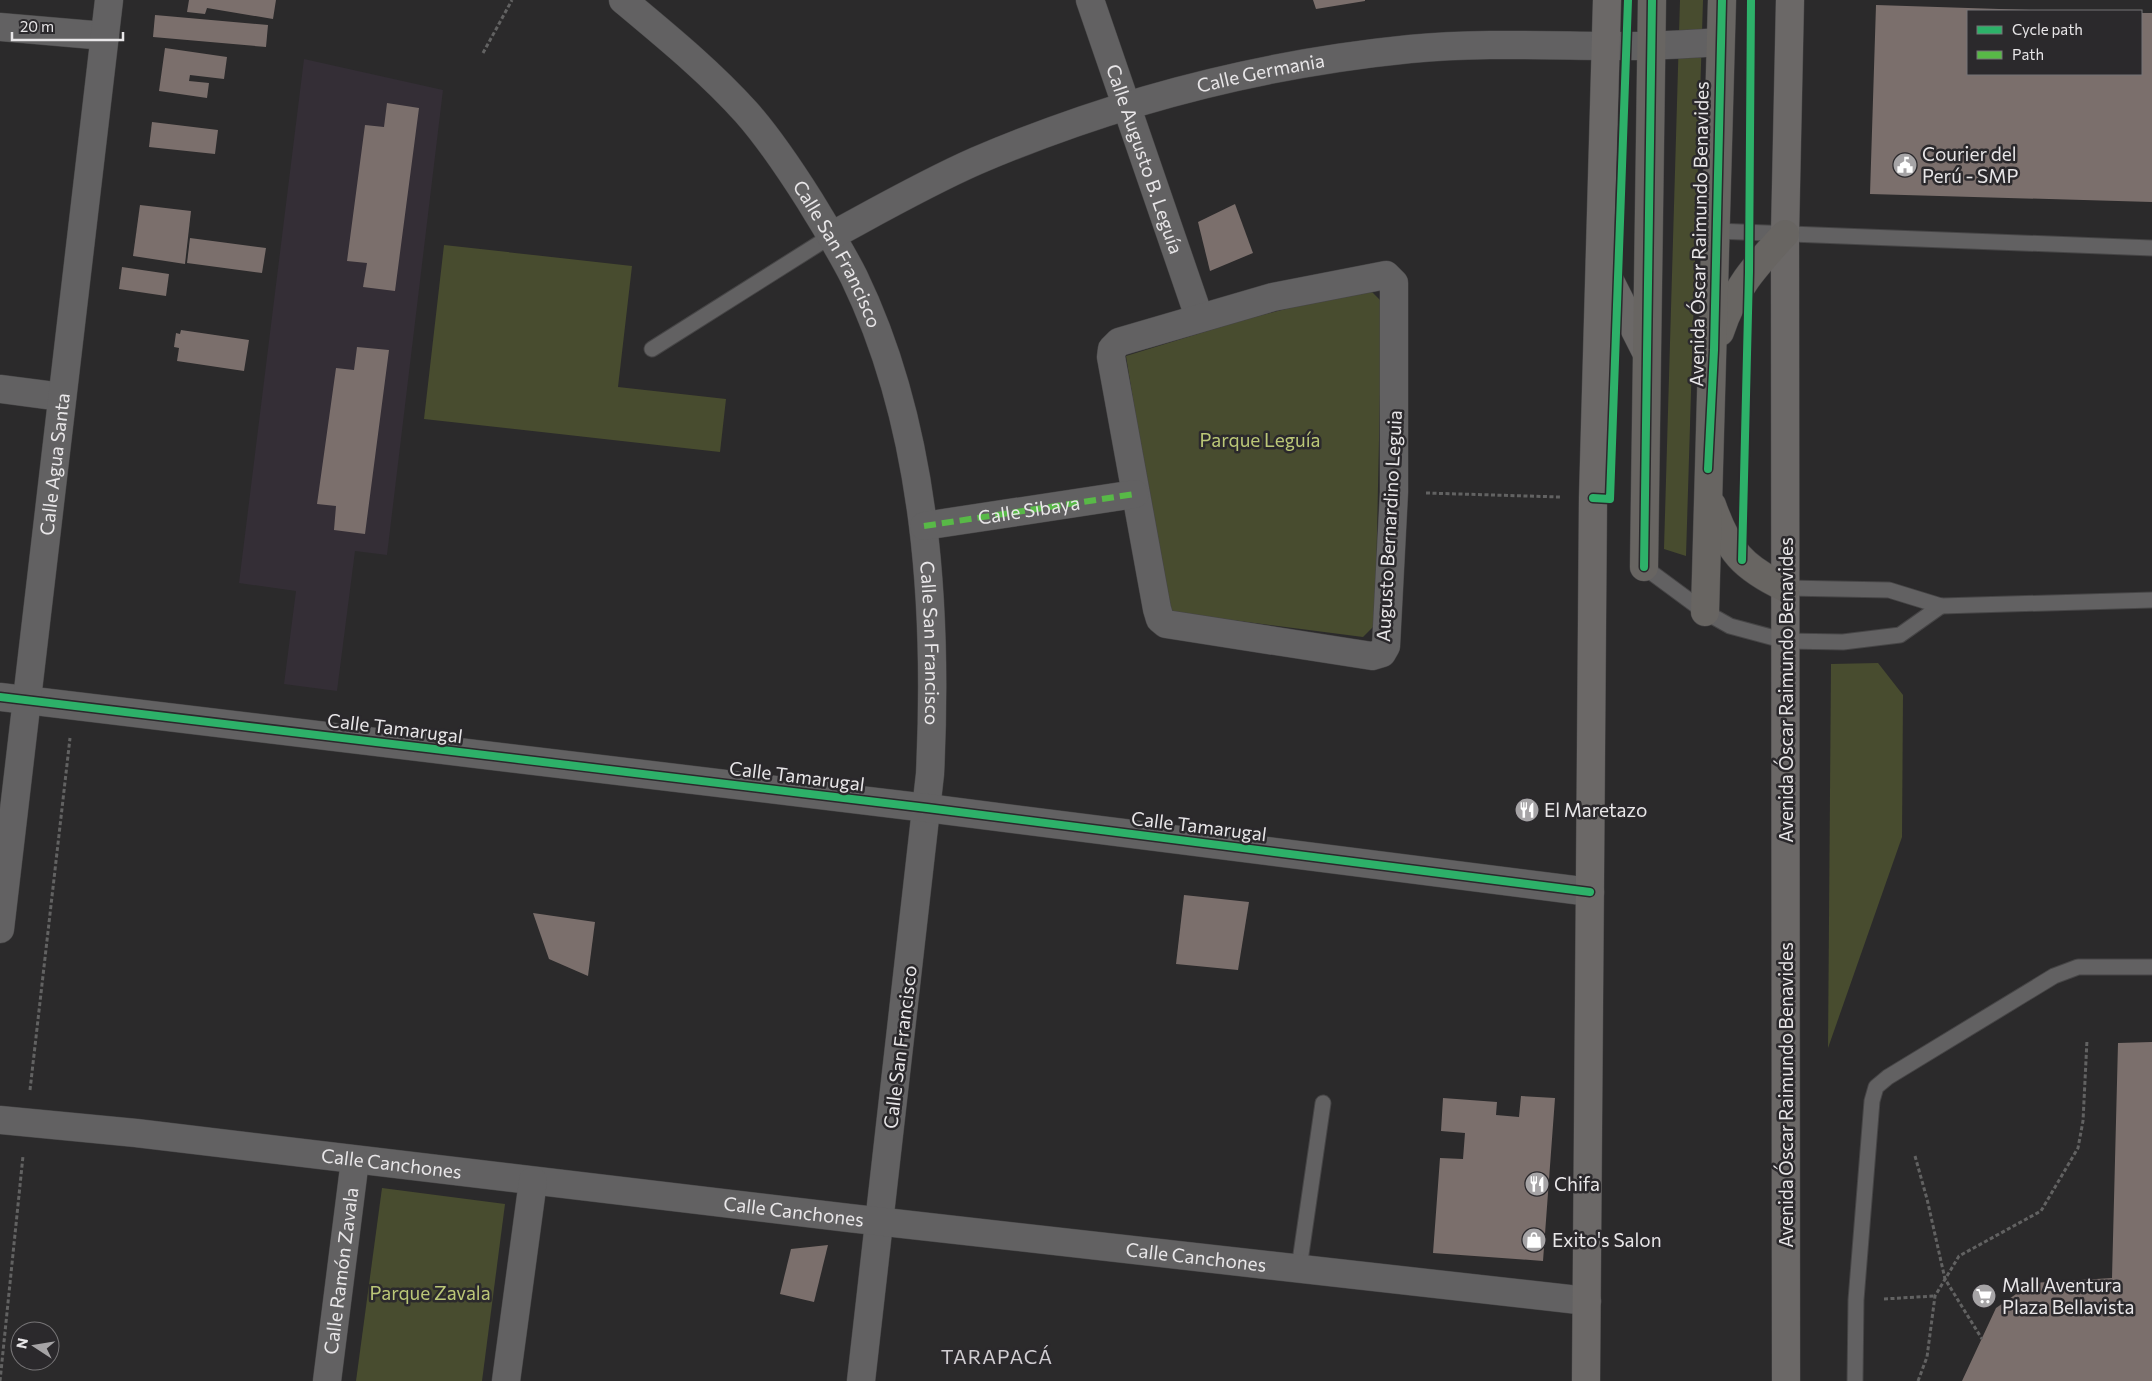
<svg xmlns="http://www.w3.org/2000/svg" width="2152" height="1381" viewBox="0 0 2152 1381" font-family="Commissioner,sans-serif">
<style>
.built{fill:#342e36}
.green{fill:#484c2f}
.building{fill:#7b6f6c}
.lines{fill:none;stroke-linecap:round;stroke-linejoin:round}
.lane-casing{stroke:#464546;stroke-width:17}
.street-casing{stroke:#464546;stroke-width:29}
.secondary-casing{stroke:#464546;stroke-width:29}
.primary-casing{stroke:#464546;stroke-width:29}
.path{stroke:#626262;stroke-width:3;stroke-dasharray:4 2.5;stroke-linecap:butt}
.lane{stroke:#626162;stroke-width:15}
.street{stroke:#626162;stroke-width:28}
.secondary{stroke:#6b6867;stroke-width:28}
.primary{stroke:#686562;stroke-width:28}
.quiet{stroke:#58b947;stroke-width:6;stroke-dasharray:12 6;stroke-linecap:butt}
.cycleway-casing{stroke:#2b292c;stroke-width:11}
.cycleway{stroke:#2db169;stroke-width:8}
.labels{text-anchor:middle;stroke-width:5;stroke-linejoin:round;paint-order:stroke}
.street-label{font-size:19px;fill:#e8e6e8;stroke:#2b292c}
.poi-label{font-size:19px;fill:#e8e6e8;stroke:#2b292c;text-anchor:start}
.park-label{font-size:19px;fill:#bbc777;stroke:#2b292c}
.neighbourhood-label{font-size:20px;letter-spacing:1px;fill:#d0cdd1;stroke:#2b292c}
</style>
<rect width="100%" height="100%" fill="#2b2a2b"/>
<polygon class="built" points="304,59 443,90 387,555 355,551 337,691 284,684 296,591 239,583"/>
<g class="green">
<polygon points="1680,0 1703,0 1686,556 1664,549"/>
<polygon points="444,245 632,266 618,387 726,399 720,452 424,419"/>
<polygon points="1368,288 1382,302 1375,625 1363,637 1177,613 1167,609 1126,356 1243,320"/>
<polygon points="1878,663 1903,695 1902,837 1828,1048 1831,664"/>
<polygon points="382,1188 505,1204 482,1381 356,1381"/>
</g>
<g class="building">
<polygon points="189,0 276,0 273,19 207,8 205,14 187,12"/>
<polygon points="1313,0 1365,0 1365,1 1316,9"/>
<polygon points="1876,5 2030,10 1968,11 1968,74 2141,74 2141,13 2152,13 2152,202 1870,194"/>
<polygon points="155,15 268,25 266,47 153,37"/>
<polygon points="165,48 227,57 224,79 190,75 189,81 209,83 207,98 159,91"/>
<polygon points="387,103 419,108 395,291 363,287 367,263 347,261 365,125 384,127"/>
<polygon points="152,122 218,130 215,154 149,147"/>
<polygon points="1235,204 1253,253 1210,271 1198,222"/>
<polygon points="140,205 191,211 185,264 133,256"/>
<polygon points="190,238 266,248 262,273 187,263"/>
<polygon points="122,267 169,274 166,296 119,289"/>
<polygon points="181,330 249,340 244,371 177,361 179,348 174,347 176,333 180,334"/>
<polygon points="357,347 389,350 365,534 334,530 336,506 317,504 336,368 354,370"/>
<polygon points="1184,895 1249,902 1238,970 1176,964"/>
<polygon points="533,913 595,922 588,976 549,959"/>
<polygon points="2152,1042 2152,1381 1962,1381 1996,1308 2032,1283 2112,1278 2118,1043"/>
<polygon points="1521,1096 1555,1098 1543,1261 1433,1253 1440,1158 1463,1159 1465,1133 1441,1131 1443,1098 1497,1102 1496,1115 1519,1117"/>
<polygon points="828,1245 814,1302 780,1294 791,1249"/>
</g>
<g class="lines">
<defs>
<g id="lane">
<polyline points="1716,231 2152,248"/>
<polyline points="652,349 831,236"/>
<polyline points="1644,567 1705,612 1730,626 1786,641 1843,642 1900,635 1941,606"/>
<polyline points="1786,588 1889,590 1941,606 2152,600"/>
<polyline points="1299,1268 1323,1103"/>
<polyline points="1855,1381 1856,1300 1872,1101 1876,1087 1888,1077 2054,976 2078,967 2152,967"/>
</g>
<g id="street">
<path id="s1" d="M 623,0 C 666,36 709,71 746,112 C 770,139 791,171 810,201 C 825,226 841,251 854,277 C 927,428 938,609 930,774 L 861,1381"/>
<path id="s2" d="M 1090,0 L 1199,317"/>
<polyline points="0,27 105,36"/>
<path id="s3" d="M 831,236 C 879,210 926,183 976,161 C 1114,102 1260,64 1410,49 C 1483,42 1555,46 1628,46 C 1659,46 1690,44 1720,42"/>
<polygon points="1386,275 1394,283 1394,492 1386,646 1382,653 1372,656 1166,624 1160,619 1157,609 1111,357 1112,349 1119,342 1273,297"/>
<polyline points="0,389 62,397"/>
<path id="s4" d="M 924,526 L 1135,494"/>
<polyline points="0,697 927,808 1590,892"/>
<path id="s5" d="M 0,929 L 109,0"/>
<path id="s6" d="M 0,1120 L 136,1133 L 849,1218 L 1587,1301"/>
<path id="s7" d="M 327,1381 L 355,1160"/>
<polyline points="506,1381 533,1181"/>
</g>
<g id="secondary">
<polyline points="1600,261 1646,352"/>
<polyline points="1586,1381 1593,498 1607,0"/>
<polyline points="1786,1381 1785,234 1790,0"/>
</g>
<g id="primary">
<path d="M 1720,332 C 1734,289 1755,266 1785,234"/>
<path d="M 1712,505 C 1728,551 1743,568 1786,588"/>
<polyline points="1644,567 1652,0"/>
<polyline points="1705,612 1722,0"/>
</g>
</defs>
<use href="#lane" class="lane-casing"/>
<use href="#street" class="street-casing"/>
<use href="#secondary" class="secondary-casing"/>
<use href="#primary" class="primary-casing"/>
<g class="path">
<polyline points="483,53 512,0"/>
<polyline points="1426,493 1560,497"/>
<polyline points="30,1090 70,738"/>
<polyline points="1915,1156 1927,1199 1945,1279 1982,1339"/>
<polyline points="1884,1299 1935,1296"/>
<polyline points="0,1381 23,1156"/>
<polyline points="1918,1381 1927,1357 1935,1296 1959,1256 2041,1211 2078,1148 2083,1121 2087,1040"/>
</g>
<use href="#lane" class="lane"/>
<use href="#street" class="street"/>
<use href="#secondary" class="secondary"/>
<use href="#primary" class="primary"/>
<polyline class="quiet" points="924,526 1135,494"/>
<defs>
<g id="cycleway">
<polyline points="1708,469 1714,350 1722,0"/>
<polyline points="1593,498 1610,499 1628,0"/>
<polyline points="1742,560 1749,272 1751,0"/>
<polyline points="1644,567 1652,0"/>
<polyline points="0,697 927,808 1590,892"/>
</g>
</defs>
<use href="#cycleway" class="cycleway-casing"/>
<use href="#cycleway" class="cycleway"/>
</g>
<defs>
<symbol id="civic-disc" viewBox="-11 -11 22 22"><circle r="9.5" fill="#a6a4a6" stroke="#2b292c"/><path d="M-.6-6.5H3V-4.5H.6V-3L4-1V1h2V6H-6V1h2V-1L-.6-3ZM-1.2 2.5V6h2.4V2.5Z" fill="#fff"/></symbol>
<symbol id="restaurant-disc" viewBox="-11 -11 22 22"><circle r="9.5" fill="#a6a4a6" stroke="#2b292c"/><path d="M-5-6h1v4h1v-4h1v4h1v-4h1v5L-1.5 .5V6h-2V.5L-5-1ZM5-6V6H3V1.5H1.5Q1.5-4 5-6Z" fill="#fff"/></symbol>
<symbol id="shop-disc" viewBox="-11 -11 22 22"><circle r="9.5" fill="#a6a4a6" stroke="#2b292c"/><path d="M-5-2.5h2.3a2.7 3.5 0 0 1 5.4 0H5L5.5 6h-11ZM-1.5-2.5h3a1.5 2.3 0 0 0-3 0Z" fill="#fff"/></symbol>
<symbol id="supermarket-disc" viewBox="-11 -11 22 22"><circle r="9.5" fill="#a6a4a6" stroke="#2b292c"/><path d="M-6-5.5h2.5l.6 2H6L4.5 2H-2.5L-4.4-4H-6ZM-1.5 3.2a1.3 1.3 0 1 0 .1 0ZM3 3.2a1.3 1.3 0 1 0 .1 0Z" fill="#fff"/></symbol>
</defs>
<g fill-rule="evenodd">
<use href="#civic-disc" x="1891" y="151" width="28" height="28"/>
<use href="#restaurant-disc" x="1513" y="796" width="28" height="28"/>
<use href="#restaurant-disc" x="1523" y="1170" width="28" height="28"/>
<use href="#shop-disc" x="1520" y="1226" width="28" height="28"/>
<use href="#supermarket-disc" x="1970" y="1282" width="28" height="28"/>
</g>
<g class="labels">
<g class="street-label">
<text dy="7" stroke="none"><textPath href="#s3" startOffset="462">Calle Germania</textPath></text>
<text dy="7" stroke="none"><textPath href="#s2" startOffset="168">Calle Augusto B. Leguía</textPath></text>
<text transform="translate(1699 234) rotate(-89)" y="7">Avenida Óscar Raimundo Benavides</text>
<text dy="7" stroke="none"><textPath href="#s1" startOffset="336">Calle San Francisco</textPath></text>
<text dy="7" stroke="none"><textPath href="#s5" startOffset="468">Calle Agua Santa</textPath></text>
<text dy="7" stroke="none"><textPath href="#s4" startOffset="106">Calle Sibaya</textPath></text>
<text transform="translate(1389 526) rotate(-87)" y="7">Augusto Bernardino Leguia</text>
<text dy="7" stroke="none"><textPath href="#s1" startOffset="741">Calle San Francisco</textPath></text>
<text transform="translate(1786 690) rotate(-90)" y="7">Avenida Óscar Raimundo Benavides</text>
<text transform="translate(395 728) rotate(7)" y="7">Calle Tamarugal</text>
<text transform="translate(797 776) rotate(7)" y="7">Calle Tamarugal</text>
<text transform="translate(1199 826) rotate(7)" y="7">Calle Tamarugal</text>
<text transform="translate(900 1047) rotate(-83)" y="7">Calle San Francisco</text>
<text transform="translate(1786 1095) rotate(-90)" y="7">Avenida Óscar Raimundo Benavides</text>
<text dy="7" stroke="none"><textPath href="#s6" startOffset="394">Calle Canchones</textPath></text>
<text dy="7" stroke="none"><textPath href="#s6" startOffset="799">Calle Canchones</textPath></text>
<text dy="7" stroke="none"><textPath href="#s6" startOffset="1204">Calle Canchones</textPath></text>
<text dy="7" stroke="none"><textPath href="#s7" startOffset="111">Calle Ramón Zavala</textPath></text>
</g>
<g class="poi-label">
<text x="1922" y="161">Courier del<tspan x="1922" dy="22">Perú - SMP</tspan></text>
<text x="1544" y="817">El Maretazo</text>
<text x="1554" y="1191">Chifa</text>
<text x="1552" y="1247">Exito's Salon</text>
<text x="2002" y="1292">Mall Aventura<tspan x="2002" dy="22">Plaza Bellavista</tspan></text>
</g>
<g class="park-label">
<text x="1260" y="447">Parque Leguía</text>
<text x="430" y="1300">Parque Zavala</text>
</g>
<g class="neighbourhood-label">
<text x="997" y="1364">TARAPACÁ</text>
</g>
</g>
<rect x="1967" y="10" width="175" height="65" fill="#2b292c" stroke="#777577"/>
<rect x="1977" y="26" width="25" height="8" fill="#2db169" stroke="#777577"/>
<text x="2012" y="35" font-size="15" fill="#e8e6e8">Cycle path</text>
<rect x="1977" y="51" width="25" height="8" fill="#58b947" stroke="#777577"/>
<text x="2012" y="60" font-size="15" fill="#e8e6e8">Path</text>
<g transform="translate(35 1346) rotate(282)"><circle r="24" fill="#2b292c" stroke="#777577"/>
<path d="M0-4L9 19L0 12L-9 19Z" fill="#a6a4a6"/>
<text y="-8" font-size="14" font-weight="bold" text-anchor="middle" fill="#e8e6e8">N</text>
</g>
<path d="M12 32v8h111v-8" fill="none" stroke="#e8e6e8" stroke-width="2.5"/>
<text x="20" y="32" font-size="15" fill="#e8e6e8" stroke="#2b292c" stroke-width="4" paint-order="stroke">20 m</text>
</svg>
